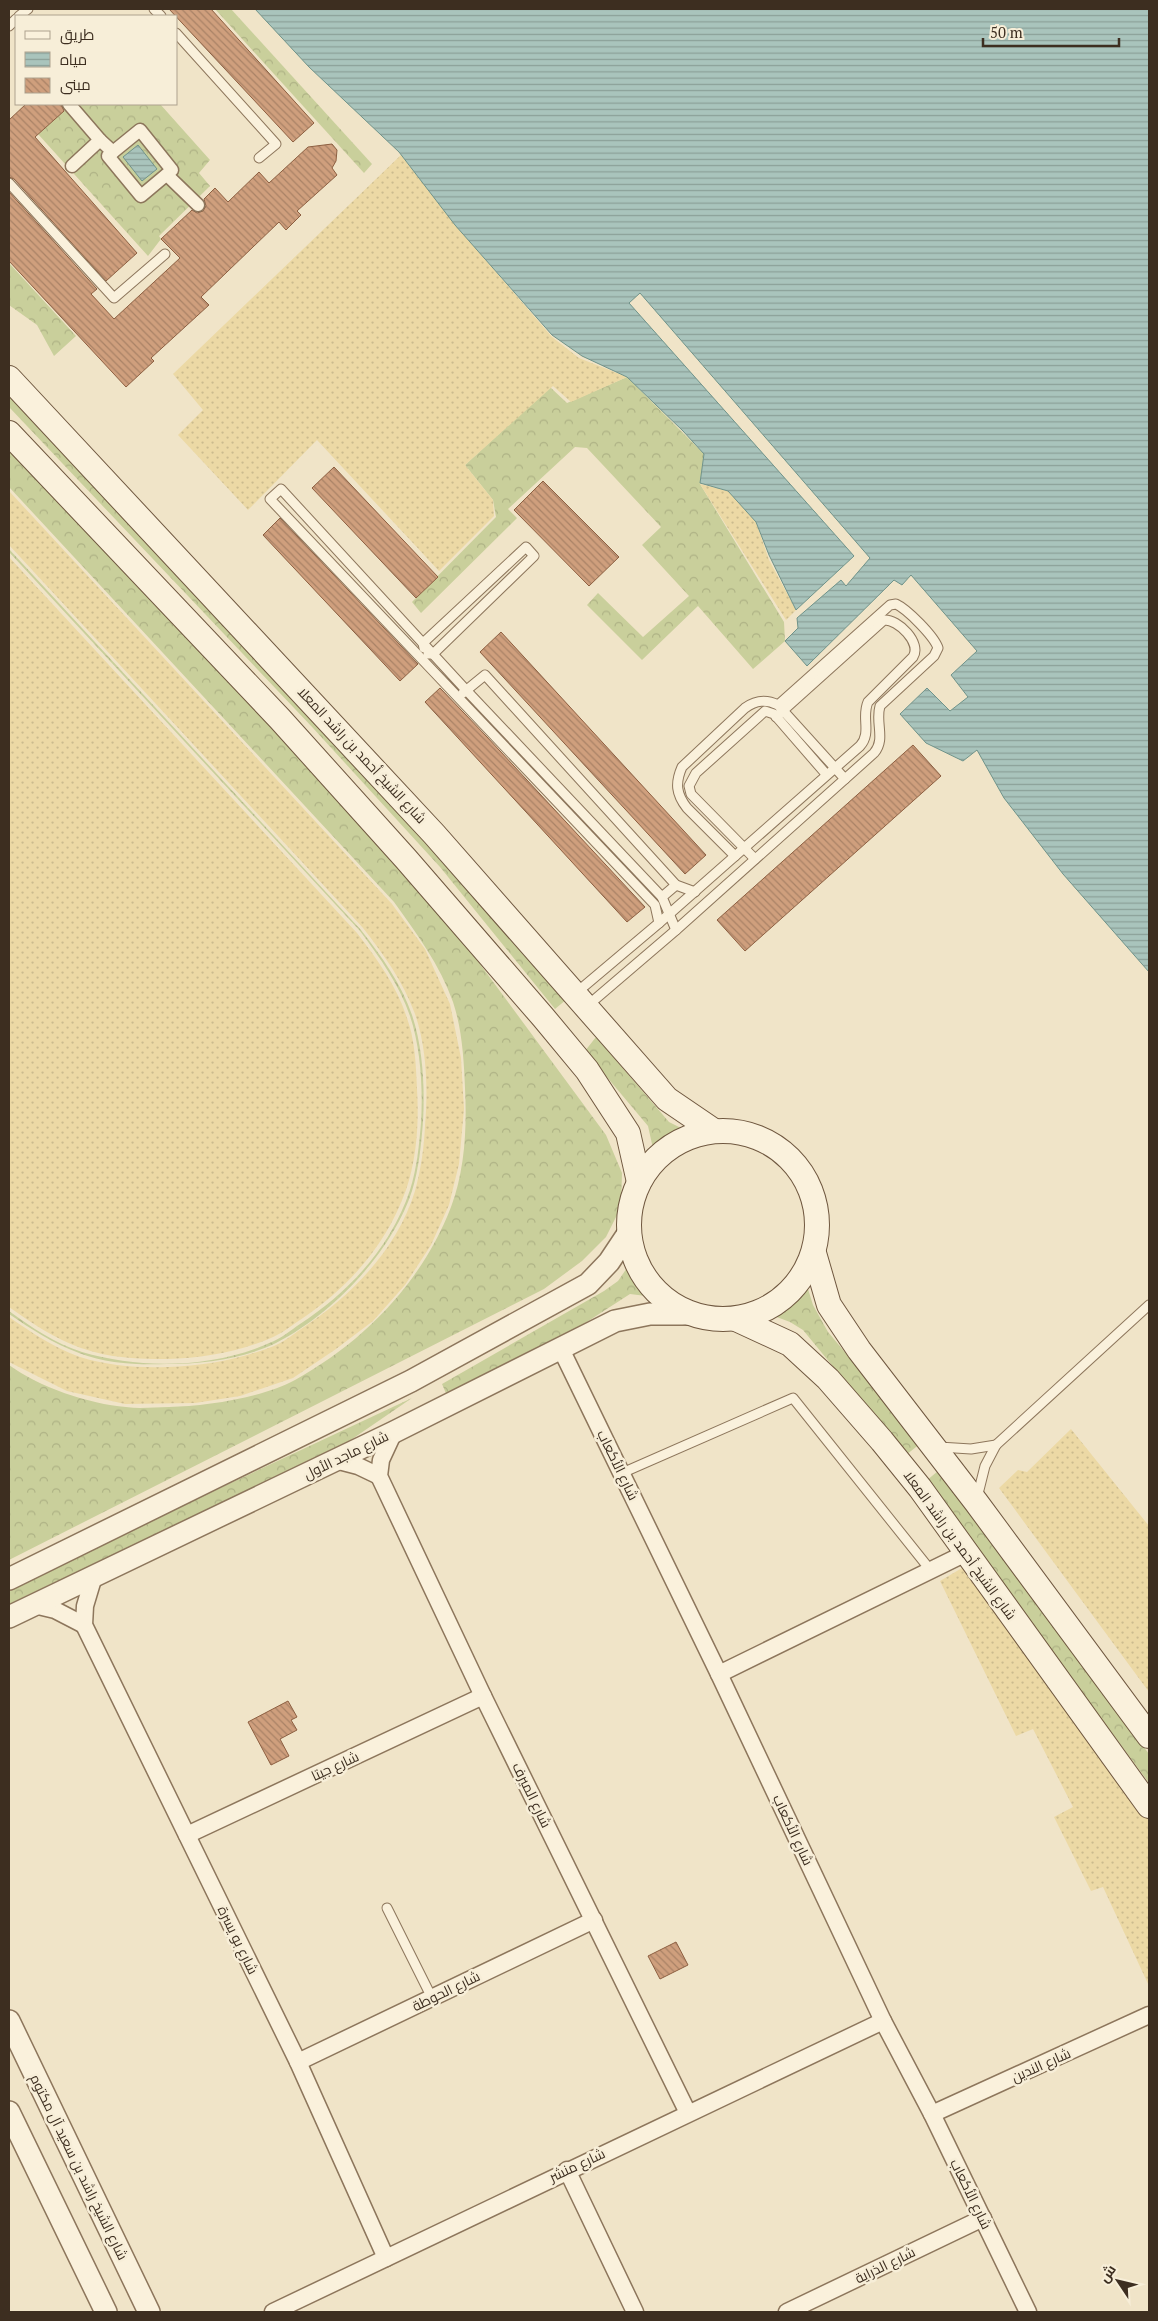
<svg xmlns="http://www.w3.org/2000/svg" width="1158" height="2321" viewBox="0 0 1158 2321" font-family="'PT Serif',Cairo,serif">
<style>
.forest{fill:url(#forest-crowns)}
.sand{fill:url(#sand-dots)}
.water{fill:url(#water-rules);stroke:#6f938a}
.building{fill:url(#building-back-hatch);stroke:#8d5f41}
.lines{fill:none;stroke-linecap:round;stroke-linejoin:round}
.service-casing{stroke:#8d765c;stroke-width:11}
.pedestrian-casing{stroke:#8d765c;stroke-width:15}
.minor-casing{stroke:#8d765c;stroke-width:19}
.tertiary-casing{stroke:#8d765c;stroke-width:24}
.secondary-casing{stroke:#6f573f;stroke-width:26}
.service{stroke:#faf1dc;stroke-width:9}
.pedestrian{stroke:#faf1dc;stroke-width:12}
.minor{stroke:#faf1dc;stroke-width:16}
.tertiary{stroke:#faf1dc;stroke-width:21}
.secondary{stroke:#faf1dc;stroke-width:24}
.labels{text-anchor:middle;stroke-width:5;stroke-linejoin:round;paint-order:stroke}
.street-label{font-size:14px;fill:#3d2e20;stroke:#f7eed8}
</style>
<defs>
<pattern id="forest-crowns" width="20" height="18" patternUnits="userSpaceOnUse" patternTransform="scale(1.25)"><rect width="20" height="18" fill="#c9cf9b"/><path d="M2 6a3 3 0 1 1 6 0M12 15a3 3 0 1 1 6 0" fill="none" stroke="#aeb285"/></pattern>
<pattern id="sand-dots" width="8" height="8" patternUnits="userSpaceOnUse" patternTransform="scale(1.25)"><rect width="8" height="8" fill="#ecd9a5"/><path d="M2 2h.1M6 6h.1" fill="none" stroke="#cbbb8e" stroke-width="1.8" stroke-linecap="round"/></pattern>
<pattern id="water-rules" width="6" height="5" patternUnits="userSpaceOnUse" patternTransform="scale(1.25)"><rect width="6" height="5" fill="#a9c4bc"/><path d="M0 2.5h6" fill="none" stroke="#8ba098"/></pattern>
<pattern id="building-back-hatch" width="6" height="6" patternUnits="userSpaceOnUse" patternTransform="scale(1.25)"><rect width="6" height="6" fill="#cf9f7d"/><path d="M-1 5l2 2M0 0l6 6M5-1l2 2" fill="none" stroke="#a98266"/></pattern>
</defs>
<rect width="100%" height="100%" fill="#f0e4c8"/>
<g class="forest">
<polygon points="215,9 231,9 372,164 364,173"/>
<polygon points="65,104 160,104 210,160 199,173 210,186 159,236 161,239 148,256 38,134 65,110"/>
<polygon points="9,263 76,336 54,356 37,325 9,305"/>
<polygon points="627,377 704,454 700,484 784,622 785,641 753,669 698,606 642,660 587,605 598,593 643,637 689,596 642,545 661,527 587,448 575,447 508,509 517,518 421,613 412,602 496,517 493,500 465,465 550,387 567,403"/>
<polygon points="9,382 567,999 555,1009 440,867 313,728 9,407"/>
<path d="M 9,444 L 404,861 L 606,1135 L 622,1173 L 621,1207 L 606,1237 L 582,1261 L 544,1289 L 9,1560 L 9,1365 C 39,1387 89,1404 126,1407 C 140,1409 155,1407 169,1407 C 206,1406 262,1398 295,1380 C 365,1341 422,1282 451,1207 C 465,1170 467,1127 465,1088 C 464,1060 462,1029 453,1002 C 440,965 417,934 394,902 L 9,487 Z"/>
<path d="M 9,549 L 361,930 C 382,957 401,983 412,1015 C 423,1048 425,1088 423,1122 C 421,1146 419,1168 412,1191 C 392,1252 333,1314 276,1343 C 243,1359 203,1364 167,1364 C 137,1365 107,1364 79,1353 C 54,1344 31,1329 9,1314 L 9,1311 C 31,1327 56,1344 82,1352 C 143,1370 216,1368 274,1341 C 283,1337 291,1330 300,1324 C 349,1292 391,1247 410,1190 C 417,1168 419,1146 421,1123 C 423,1089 421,1049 410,1016 C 399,984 380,958 360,931 L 9,552 Z"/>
<polygon points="596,1037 669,1122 687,1131 663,1143 654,1153 648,1126 585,1051"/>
<polygon points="629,1265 646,1296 630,1294 531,1358 448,1398 442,1384 604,1291 618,1281"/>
<path d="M 808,1289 L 813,1305 L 828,1332 L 921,1443 L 906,1455 L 803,1330 L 790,1322 L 774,1316 C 789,1309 798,1302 808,1289 Z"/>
<polygon points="412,1398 342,1446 9,1604 9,1587"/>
<polygon points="938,1471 1149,1754 1149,1783 926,1481"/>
</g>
<g class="sand">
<polygon points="401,155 458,228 552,337 579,358 627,377 571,402 553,386 465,465 493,500 494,516 439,571 317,440 248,510 178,435 203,410 173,374"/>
<polygon points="700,484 728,491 756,522 769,560 796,610 786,620"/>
<path d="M 9,491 L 392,904 L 425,949 L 450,1004 L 461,1058 L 464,1109 L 459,1164 L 449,1205 L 431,1245 L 405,1285 L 373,1321 L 336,1349 L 293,1378 L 240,1396 L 195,1403 L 125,1404 L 67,1391 L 9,1362 L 9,1317 C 31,1332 54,1348 80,1357 C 109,1366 138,1368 168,1367 C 205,1366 240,1359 274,1346 C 284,1342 292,1335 301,1329 C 350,1297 397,1250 415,1191 C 421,1169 424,1148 425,1126 C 428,1090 427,1048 415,1014 C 403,981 384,955 363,928 L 9,545 Z"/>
<path d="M 9,557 L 357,933 C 377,959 397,986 407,1018 C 415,1040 416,1065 417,1089 C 419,1122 417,1158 406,1190 C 386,1246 348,1288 300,1320 C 291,1326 281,1334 271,1338 C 238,1352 203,1358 167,1359 C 138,1359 109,1358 81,1348 C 55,1339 32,1323 9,1307 Z"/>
<polygon points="1071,1429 1149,1526 1149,1692 999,1488 1018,1470 1027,1472"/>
<polygon points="962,1568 1149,1820 1149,1986 1103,1887 1091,1891 1054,1817 1073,1807 1033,1729 1016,1736 940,1581"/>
</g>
<g class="water">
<polygon points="255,9 1149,9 1149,972 1063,874 1004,798 977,750 963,761 926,743 900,714 927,688 950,711 968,697 951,675 977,651 911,575 902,585 894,580 807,666 785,641 798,628 797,618 841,580 846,586 870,558 640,293 629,303 854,556 796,610 769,555 756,522 728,491 700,483 704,454 683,431 627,377 582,356 552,335 455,225 399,152 309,67"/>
<polygon points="138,145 157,169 142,181 123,157"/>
</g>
<g class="building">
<polygon points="169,9 211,9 314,123 293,142"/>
<polygon points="26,104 61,104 64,111 35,137 137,253 106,281 14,179 9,177 9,120"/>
<polygon points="332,144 337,150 336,161 332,168 337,175 297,211 301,215 286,230 279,222 201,297 209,305 151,358 154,361 126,387 9,261 9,192 97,289 91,294 114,319 180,258 161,239 192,210 197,213 203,211 206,206 204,199 215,188 228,202 259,172 269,183 308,147"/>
<polygon points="334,467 438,577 416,598 312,488"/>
<polygon points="543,481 619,557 589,586 514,510"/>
<polygon points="280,518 418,664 400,681 263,535"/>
<polygon points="501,632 706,855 685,874 480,652"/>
<polygon points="440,688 487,737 645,907 627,922 425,702"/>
<polygon points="913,745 941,776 745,951 717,920"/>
<polygon points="288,1701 297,1717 291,1720 297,1730 280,1739 289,1756 271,1765 248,1722"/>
<polygon points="676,1942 688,1965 660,1979 648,1956"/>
</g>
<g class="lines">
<defs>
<g id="service">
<polyline points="154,9 161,16"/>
<polyline points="19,16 28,9"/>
<polyline points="9,26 16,19"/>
<polyline points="176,33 276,144 259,158"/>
<polyline points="9,183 114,298 165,254"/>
<polyline points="424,648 423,643 526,547 534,556 433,654 428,654"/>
<polyline points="463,693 485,675 676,885 695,892"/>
<path d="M 735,856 L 687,808 C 676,794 675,783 682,767 L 745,708 C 756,700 766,699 778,705 L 845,779"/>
<polyline points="755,859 691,794 689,786 696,773 765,711 774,714 826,774"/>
<polyline points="659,923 655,905 270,499 281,489 466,690 662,897"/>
<polyline points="676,930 662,897 676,885"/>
<path d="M 576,993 L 659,923 L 860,746 C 872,733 861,717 868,702 L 913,657 C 922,643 898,619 884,620 L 776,717"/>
<path d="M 586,1007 L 676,930 L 874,753 C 886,739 875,723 880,706 L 934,656 L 938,648 C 934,636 907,609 896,604 L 890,605 L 778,705"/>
<polyline points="939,1447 971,1449 996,1445"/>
<polyline points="622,1473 793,1398 932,1572"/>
<polyline points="977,1498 985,1466 996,1445 1149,1305"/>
<polyline points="387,1908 432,1998"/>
</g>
<g id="pedestrian">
<polyline points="69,104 100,140"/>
<polygon points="140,130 172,170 141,196 108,156"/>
<polyline points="72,166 100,140 113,152"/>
<polyline points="167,175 198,205"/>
</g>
<g id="minor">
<polyline points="560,1347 719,1674 883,2021 932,2114 1028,2312"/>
<polyline points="394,1432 381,1460 379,1476 483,1696 688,2113"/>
<polyline points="335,1460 358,1466 379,1476"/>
<polyline points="94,1576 85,1606 84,1625 298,2062 386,2258"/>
<polyline points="34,1605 55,1610 84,1625"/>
<polyline points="719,1674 966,1553"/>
<polyline points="187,1835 483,1696"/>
<polyline points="298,2062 594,1920"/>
<polyline points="932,2114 1149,2015"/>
<polyline points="567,2170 635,2312"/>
<polyline points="273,2312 883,2021"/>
<polyline points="787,2312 983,2218"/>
</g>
<g id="tertiary">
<polyline points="9,1579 411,1381 588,1284 609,1262 629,1232"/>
<polyline points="9,1617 394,1432 615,1321 650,1314 689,1314"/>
<polyline points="9,2021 149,2312"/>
<polyline points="9,2112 106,2312"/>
</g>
<g id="secondary">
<polyline points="9,378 434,834 667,1099 714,1131"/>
<polyline points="9,433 280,719 406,859 543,1017 587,1070 628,1133 639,1182"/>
<circle cx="723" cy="1225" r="94"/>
<polyline points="814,1253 829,1305 859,1350 976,1502 1149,1736"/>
<polyline points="736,1319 790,1344 828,1379 882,1441 920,1488 1149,1806"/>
</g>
</defs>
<use href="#service" class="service-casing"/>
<use href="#pedestrian" class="pedestrian-casing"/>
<use href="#minor" class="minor-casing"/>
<use href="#tertiary" class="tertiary-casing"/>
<use href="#secondary" class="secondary-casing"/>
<use href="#service" class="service"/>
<use href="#pedestrian" class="pedestrian"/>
<use href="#minor" class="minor"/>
<use href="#tertiary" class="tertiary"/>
<use href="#secondary" class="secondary"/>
</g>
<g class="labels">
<g class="street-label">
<text transform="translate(362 755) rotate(47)" y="5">شارع الشيخ أحمد بن راشد المعلا</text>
<text transform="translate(346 1455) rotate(-26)" y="5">شارع ماجد الأول</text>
<text transform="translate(618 1465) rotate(64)" y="5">شارع الأكعاب</text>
<text transform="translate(960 1545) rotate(54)" y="5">شارع الشيخ أحمد بن راشد المعلا</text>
<text transform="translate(335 1766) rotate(-25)" y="5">شارع جيتا</text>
<text transform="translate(532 1795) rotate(64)" y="5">شارع الميرف</text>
<text transform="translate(793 1830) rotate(65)" y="5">شارع الأكعاب</text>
<text transform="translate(238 1940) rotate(64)" y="5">شارع بو يسرة</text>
<text transform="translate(446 1991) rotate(-26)" y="5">شارع الحوطة</text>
<text transform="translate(1041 2065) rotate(-24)" y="5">شارع الندين</text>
<text transform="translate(577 2165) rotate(-25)" y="5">شارع منشر</text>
<text transform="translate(79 2167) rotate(64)" y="5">شارع الشيخ راشد بن سعيد آل مكتوم</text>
<text transform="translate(971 2194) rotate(64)" y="5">شارع الأكعاب</text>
<text transform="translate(885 2265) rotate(-26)" y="5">شارع الذراية</text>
</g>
</g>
<rect width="1158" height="2321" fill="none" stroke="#3d2e20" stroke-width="20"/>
<rect x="15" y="15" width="162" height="90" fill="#f7eed8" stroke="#ada18e"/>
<rect x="25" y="31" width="25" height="8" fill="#faf1dc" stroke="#ada18e"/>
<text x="60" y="40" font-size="15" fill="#3d2e20">طريق</text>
<rect x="25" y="52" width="25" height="15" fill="url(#water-rules)" stroke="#ada18e"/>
<text x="60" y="65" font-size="15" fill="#3d2e20">مياه</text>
<rect x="25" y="78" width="25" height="15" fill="url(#building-back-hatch)" stroke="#ada18e"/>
<text x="60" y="90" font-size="15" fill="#3d2e20">مبنى</text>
<g transform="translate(1118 2281) rotate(305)" stroke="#f7eed8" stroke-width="4" paint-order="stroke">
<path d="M0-4L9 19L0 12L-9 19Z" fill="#3d2e20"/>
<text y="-8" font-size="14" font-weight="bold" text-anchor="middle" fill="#3d2e20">ش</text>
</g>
<path d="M983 38v8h136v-8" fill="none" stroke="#3d2e20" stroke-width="2.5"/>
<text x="990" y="38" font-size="15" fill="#3d2e20" stroke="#f7eed8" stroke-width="4" paint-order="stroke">50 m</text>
</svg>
